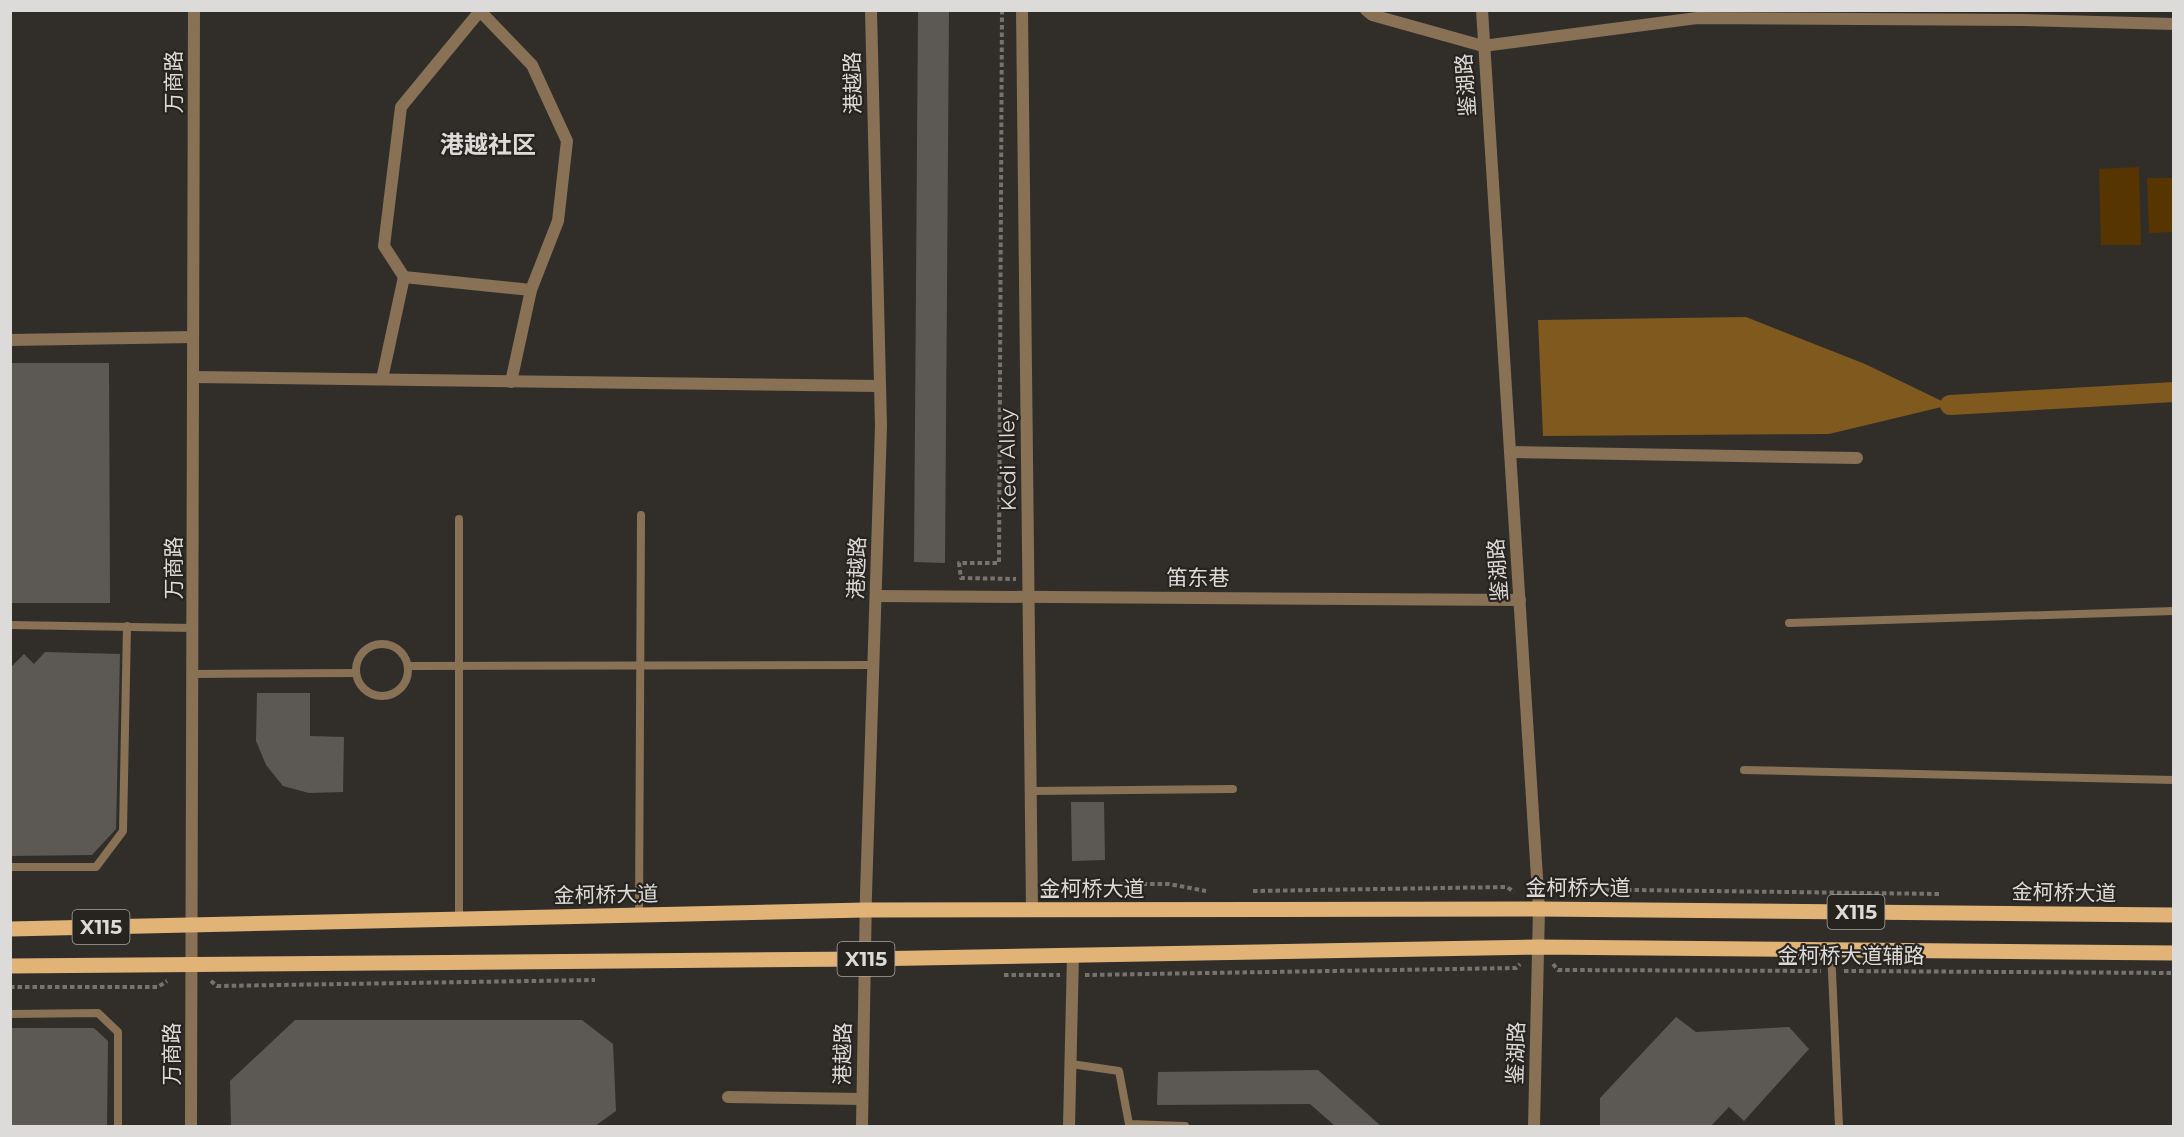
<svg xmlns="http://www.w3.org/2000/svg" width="2184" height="1137" viewBox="0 0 2184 1137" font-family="Montserrat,'Noto Sans SC',sans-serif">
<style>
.green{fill:#563500}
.water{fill:#80591f}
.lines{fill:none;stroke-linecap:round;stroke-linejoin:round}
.canal{stroke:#80591f;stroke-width:20}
.building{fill:#5c5954}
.path{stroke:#75726f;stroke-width:4;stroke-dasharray:4.5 3;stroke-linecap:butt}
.service{stroke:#887155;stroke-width:8}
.minor{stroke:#887155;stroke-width:12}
.tertiary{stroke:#887155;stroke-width:12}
.primary{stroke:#e2b377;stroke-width:15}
.labels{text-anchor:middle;stroke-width:4.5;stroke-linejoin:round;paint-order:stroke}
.shield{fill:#272420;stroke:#a6a4a2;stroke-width:1.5}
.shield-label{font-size:20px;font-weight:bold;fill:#dddbd9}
.street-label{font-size:21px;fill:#dddbd9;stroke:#272420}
.quarter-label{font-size:24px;font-weight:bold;fill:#dddbd9;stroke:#272420}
</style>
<rect width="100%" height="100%" fill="#312e2a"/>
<g class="green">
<polygon points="2139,167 2141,245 2101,245 2099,169"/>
<polygon points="2147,178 2173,178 2173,232 2149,233"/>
</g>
<polygon class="water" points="1746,317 1865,364 1950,405 1829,434 1543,436 1538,320"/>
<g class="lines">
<polyline class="canal" points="1950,405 2174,392"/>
</g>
<g class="building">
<polygon points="918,10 949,10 945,563 914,562"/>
<polygon points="10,363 109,363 110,603 10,603"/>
<polygon points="45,652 120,654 116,829 92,855 10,856 10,668 24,654 34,664"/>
<polygon points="257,693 310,693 310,736 344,737 343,792 309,793 283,786 266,765 256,741"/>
<polygon points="1071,802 1104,802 1105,860 1072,861"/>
<polygon points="1676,1017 1696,1032 1789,1027 1809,1049 1744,1121 1729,1107 1711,1126 1600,1126 1600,1098"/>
<polygon points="295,1020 582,1020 613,1044 616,1111 595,1126 231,1126 230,1081"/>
<polygon points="10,1028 94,1028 108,1041 107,1126 10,1126"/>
<polygon points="1318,1070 1381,1126 1335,1126 1310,1104 1157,1105 1158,1072"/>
</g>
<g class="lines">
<g class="path">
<polyline points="1002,10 999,563 959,563 961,578 1016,579"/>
<polyline points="1053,891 1112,884 1169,884 1206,891"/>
<polyline points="1253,891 1507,887 1514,892"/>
<polyline points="1554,893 1557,889 1941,894"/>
<polyline points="1553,964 1558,970 1821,971"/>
<polyline points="1844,971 2174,973"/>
<polyline points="1004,975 1060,975"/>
<polyline points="1085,975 1516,968 1520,964"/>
<polyline points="211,981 217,986 595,980"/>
<polyline points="10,987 158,987 167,981"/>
</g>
<g class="service">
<polyline points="1789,623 2174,611"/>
<polyline points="10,625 193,628"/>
<circle cx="382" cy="670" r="26"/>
<polyline points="409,666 874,665"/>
<polyline points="193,674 355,673"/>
<polyline points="1744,770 2174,780"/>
<polyline points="1031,791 1233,789"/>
<polyline points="10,867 96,867 123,831 127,626"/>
<polyline points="639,916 641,515"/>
<polyline points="459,920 459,519"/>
<polyline points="1831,950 1839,1126"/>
<polyline points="10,1014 98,1013 118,1032 118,1126"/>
<polyline points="1071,1064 1119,1071 1129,1124 1185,1126"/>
</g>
<g class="minor">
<polyline points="1022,10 1032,910"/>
<polyline points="1366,10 1372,15 1483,46 1697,18 2024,20 2174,24"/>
<polyline points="404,277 531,290"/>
<polyline points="10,340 193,337"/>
<polyline points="193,377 879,386"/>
<polyline points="382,379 404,277 384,246 401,107 480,11 532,65 567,141 558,221 531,290 511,382"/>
<polyline points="1510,452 1857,458"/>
<polyline points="876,596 1520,600"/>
<polyline points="728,1097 862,1099"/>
<polyline points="862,1126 866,894 881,426 871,10"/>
<polyline points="1069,1126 1073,955"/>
</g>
<g class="tertiary">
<polyline points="1482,10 1539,909 1534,1126"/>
<polyline points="191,1126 194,10"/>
</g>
<g class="primary">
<polyline points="10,929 865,910 1539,909 2174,915"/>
<polyline points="10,966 864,959 1539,947 2174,953"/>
</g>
</g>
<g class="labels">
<g class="shield">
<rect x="1827.5" y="895" width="57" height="34" rx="4.5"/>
<rect x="72.5" y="910" width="57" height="34" rx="4.5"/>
<rect x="837.5" y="942" width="57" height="34" rx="4.5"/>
</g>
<g class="shield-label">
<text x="1856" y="919">X115</text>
<text x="101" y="934">X115</text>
<text x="866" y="966">X115</text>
</g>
<g class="street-label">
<text transform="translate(174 82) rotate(-90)" y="7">万商路</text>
<text transform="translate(853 83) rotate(-91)" y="7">港越路</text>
<text transform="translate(1466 85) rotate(-94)" y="7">鉴湖路</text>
<text transform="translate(1008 460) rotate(-91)" y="7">Kedi Alley</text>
<text transform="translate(174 568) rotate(-90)" y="7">万商路</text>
<text transform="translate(857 568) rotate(-88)" y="7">港越路</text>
<text transform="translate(1498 570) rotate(-94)" y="7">鉴湖路</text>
<text x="1198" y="585">笛东巷</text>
<text x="1578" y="895">金柯桥大道</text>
<text x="1092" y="896">金柯桥大道</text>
<text transform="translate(2064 893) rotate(1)" y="7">金柯桥大道</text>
<text transform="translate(606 895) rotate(-1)" y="7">金柯桥大道</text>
<text x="1851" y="963">金柯桥大道辅路</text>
<text transform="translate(1516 1053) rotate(-88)" y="7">鉴湖路</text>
<text transform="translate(172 1054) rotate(-90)" y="7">万商路</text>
<text transform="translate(843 1054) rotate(-89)" y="7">港越路</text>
</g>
<g class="quarter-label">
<text x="488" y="153">港越社区</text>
</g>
</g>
<rect width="2184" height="1137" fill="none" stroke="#dddbd9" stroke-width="24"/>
</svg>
